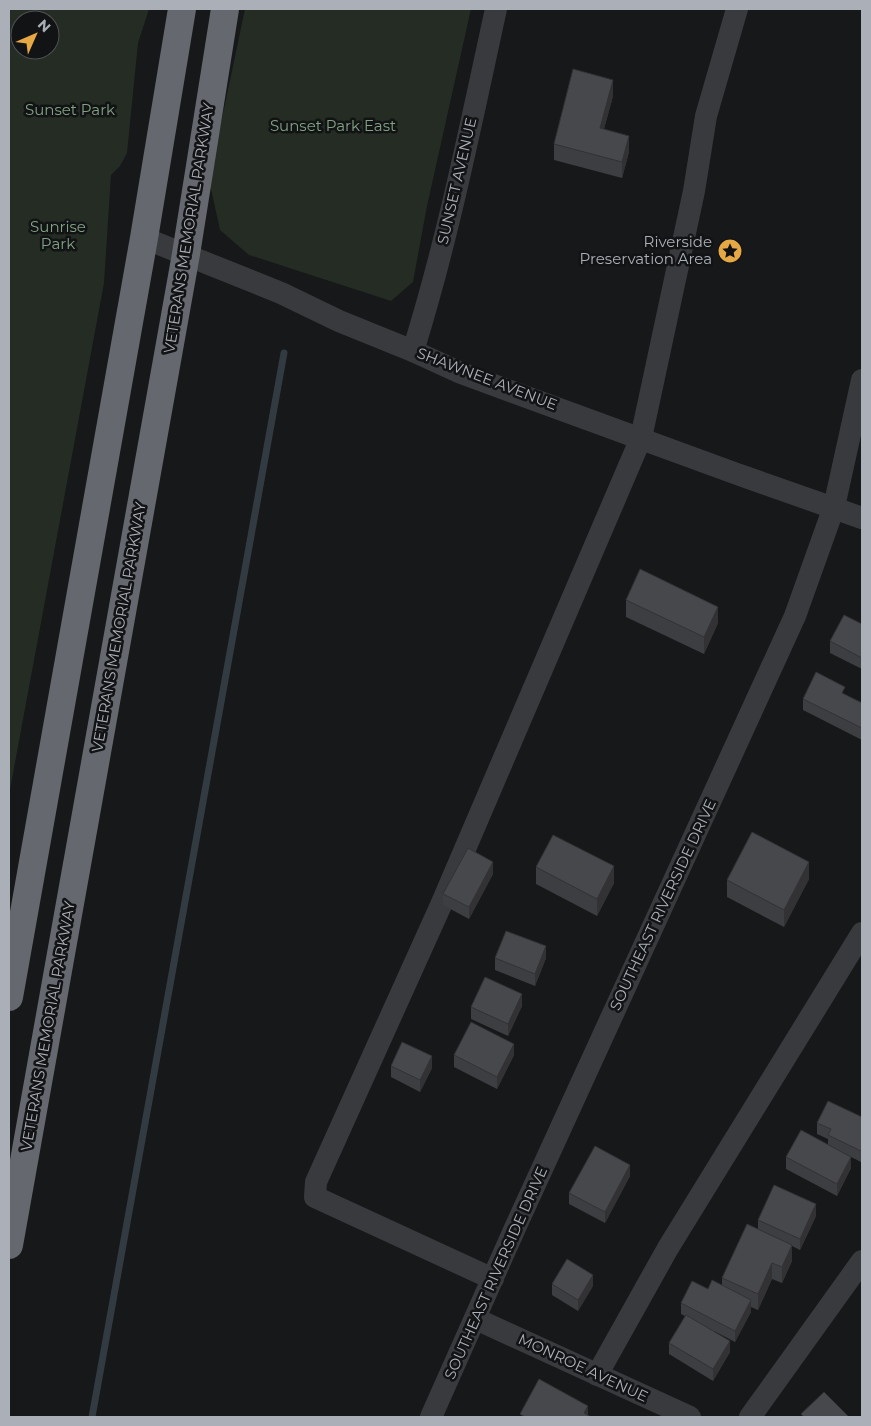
<svg xmlns="http://www.w3.org/2000/svg" width="871" height="1426" viewBox="0 0 871 1426" font-family="Montserrat,sans-serif">
<style>
.green{fill:#242c24;fill-rule:evenodd}
.lines{fill:none;stroke-linecap:round;stroke-linejoin:round}
.stream{stroke:#313b41;stroke-width:7}
.minor{stroke:#393a3e;stroke-width:22}
.highway{stroke:#65686f;stroke-width:28}
.wall{fill:#3d3e41}
.shaded-wall{fill:#323235}
.building{fill:#47484c;stroke:#323235}
.labels{text-anchor:middle;stroke-width:5;stroke-linejoin:round;paint-order:stroke}
.park-label{font-size:15px;fill:#83a284;stroke:#121314}
.street-label{font-size:15px;fill:#abafb8;stroke:#121314}
.poi-label{font-size:15px;fill:#abafb8;stroke:#121314;text-anchor:end}
</style>
<rect width="100%" height="100%" fill="#171819"/>
<g class="green">
<path d="M 9,9 L 149,9 L 138,43 L 127,153 L 120,166 L 111,175 L 104,283 L 9,795 ZM 20,20 L 50,20 L 50,50 L 20,50 Z"/>
<polygon points="245,9 471,9 427,206 413,282 391,301 249,255 220,230 209,180"/>
</g>
<g class="lines">
<polyline class="stream" points="92,1417 284,353"/>
<g class="minor">
<polyline points="144,238 281,293 339,321 413,351 461,373 737,474 862,518"/>
<path d="M 413,351 C 448,239 471,123 496,9"/>
<polyline points="493,1279 315,1197 316,1182 441,905 641,438 694,191 706,116 737,9"/>
<polyline points="476,1319 690,1417"/>
<polyline points="597,1375 668,1248 862,933"/>
<polyline points="431,1417 515,1228 795,616 834,507 862,380"/>
<polyline points="750,1417 862,1261"/>
</g>
<g class="highway">
<polyline points="9,997 144,238 182,9"/>
<polyline points="9,1245 186,254 225,9"/>
</g>
</g>
<g class="wall">
<polygon points="613,96 604,129 629,152 622,178 554,160 554,144"/>
<polygon points="626,600 718,623 704,654 626,617"/>
<polygon points="862,624 862,669 830,653 830,641"/>
<polygon points="803,699 862,703 862,740 803,710"/>
<polygon points="536,867 614,883 597,916 536,884"/>
<polygon points="493,874 469,919 443,905 443,894"/>
<polygon points="809,879 784,927 727,897 727,880"/>
<polygon points="495,958 546,958 535,986 495,970"/>
<polygon points="522,1006 508,1036 471,1019 471,1007"/>
<polygon points="454,1055 514,1055 497,1089 454,1067"/>
<polygon points="391,1066 432,1068 420,1092 391,1077"/>
<polygon points="862,1117 861,1162 851,1157 851,1168 837,1196 786,1169 786,1157 828,1145 828,1139 817,1134 817,1123"/>
<polygon points="630,1176 605,1223 569,1204 569,1193"/>
<polygon points="816,1216 800,1250 792,1246 792,1261 782,1283 772,1279 758,1310 751,1307 751,1312 735,1342 714,1331 730,1352 713,1381 669,1354 669,1343 685,1316 681,1314 681,1303 708,1289 722,1285 722,1278 758,1229 758,1220"/>
<polygon points="552,1284 593,1286 578,1311 552,1295"/>
</g>
<g class="shaded-wall">
<polygon points="613,80 613,96 600,144 600,128"/>
<polygon points="629,136 629,152 622,178 622,162"/>
<polygon points="718,607 718,623 704,654 704,637"/>
<polygon points="493,862 493,874 469,919 469,907"/>
<polygon points="809,862 809,879 784,927 784,910"/>
<polygon points="614,866 614,883 597,916 597,899"/>
<polygon points="546,946 546,958 535,986 535,974"/>
<polygon points="522,994 522,1006 508,1036 508,1024"/>
<polygon points="514,1044 514,1055 497,1089 497,1077"/>
<polygon points="432,1056 432,1068 420,1092 420,1080"/>
<polygon points="862,1148 862,1159 861,1162 861,1151"/>
<polygon points="851,1157 851,1168 837,1196 837,1184"/>
<polygon points="630,1165 630,1176 605,1223 605,1212"/>
<polygon points="816,1204 816,1216 800,1250 800,1239"/>
<polygon points="792,1245 792,1261 782,1283 782,1267"/>
<polygon points="772,1263 772,1279 758,1310 758,1294"/>
<polygon points="593,1275 593,1286 578,1311 578,1300"/>
<polygon points="751,1300 751,1312 735,1342 735,1331"/>
<polygon points="730,1341 730,1352 713,1381 713,1369"/>
<polygon points="588,1406 588,1417 584,1413"/>
</g>
<g class="building">
<polygon points="573,69 613,80 600,128 629,136 622,162 554,144"/>
<polygon points="640,569 718,607 704,637 626,600"/>
<polygon points="844,615 862,624 862,658 830,641"/>
<polygon points="816,672 845,687 842,693 862,703 862,728 803,699"/>
<polygon points="752,832 809,862 784,910 727,880"/>
<polygon points="553,835 614,866 597,899 536,867"/>
<polygon points="468,848 493,862 469,907 443,894"/>
<polygon points="506,931 546,946 535,974 495,958"/>
<polygon points="485,977 522,994 508,1024 471,1007"/>
<polygon points="471,1022 514,1044 497,1077 454,1055"/>
<polygon points="402,1042 432,1056 420,1080 391,1066"/>
<polygon points="828,1101 862,1117 862,1148 861,1151 828,1135 831,1129 817,1123"/>
<polygon points="801,1130 851,1157 837,1184 786,1157"/>
<polygon points="595,1146 630,1165 605,1212 569,1193"/>
<polygon points="774,1185 816,1204 800,1239 758,1220"/>
<polygon points="747,1224 792,1245 782,1267 772,1263 758,1294 722,1278"/>
<polygon points="567,1259 593,1275 578,1300 552,1284"/>
<polygon points="712,1280 751,1300 735,1331 681,1303 692,1281 708,1289"/>
<polygon points="686,1315 730,1341 713,1369 669,1343"/>
<polygon points="539,1379 588,1406 584,1413 591,1417 525,1417 520,1414"/>
<polygon points="824,1392 849,1417 804,1417 801,1414"/>
</g>
<defs>
<symbol id="sight-disc" viewBox="-11 -11 22 22"><circle r="9.5" fill="#e5a844" stroke="#121314"/><path d="M0-6L1.8-2.2L6-1.7L2.9 1.2L3.7 5.4L0 3.3L-3.7 5.4L-2.9 1.2L-6-1.7L-1.8-2.2Z" fill="#111"/></symbol>
</defs>
<g fill-rule="evenodd">
<use href="#sight-disc" x="716" y="237" width="28" height="28"/>
</g>
<g class="labels">
<g class="park-label">
<text x="70" y="115">Sunset Park</text>
<text x="333" y="131">Sunset Park East</text>
<text x="58" y="232">Sunrise<tspan x="58" dy="17">Park</tspan></text>
</g>
<g class="street-label">
<text transform="translate(457 181) rotate(-77)" y="5">SUNSET AVENUE</text>
<text transform="translate(189 228) rotate(-81)" y="5">VETERANS MEMORIAL PARKWAY</text>
<text transform="translate(487 379) rotate(21)" y="5">SHAWNEE AVENUE</text>
<text transform="translate(119 627) rotate(-80)" y="5">VETERANS MEMORIAL PARKWAY</text>
<text transform="translate(663 905) rotate(-65)" y="5">SOUTHEAST RIVERSIDE DRIVE</text>
<text transform="translate(48 1026) rotate(-80)" y="5">VETERANS MEMORIAL PARKWAY</text>
<text transform="translate(496 1273) rotate(-66)" y="5">SOUTHEAST RIVERSIDE DRIVE</text>
<text transform="translate(583 1368) rotate(25)" y="5">MONROE AVENUE</text>
</g>
<g class="poi-label">
<text x="712" y="247">Riverside<tspan x="712" dy="17">Preservation Area</tspan></text>
</g>
</g>
<rect width="871" height="1426" fill="none" stroke="#abafb8" stroke-width="20"/>
<g transform="translate(35 35) rotate(45)"><circle r="24" fill="#121314" stroke="#4f5156"/>
<path d="M0-4L9 19L0 12L-9 19Z" fill="#e5a844"/>
<text y="-8" font-size="14" font-weight="bold" text-anchor="middle" fill="#abafb8">N</text>
</g>
</svg>
